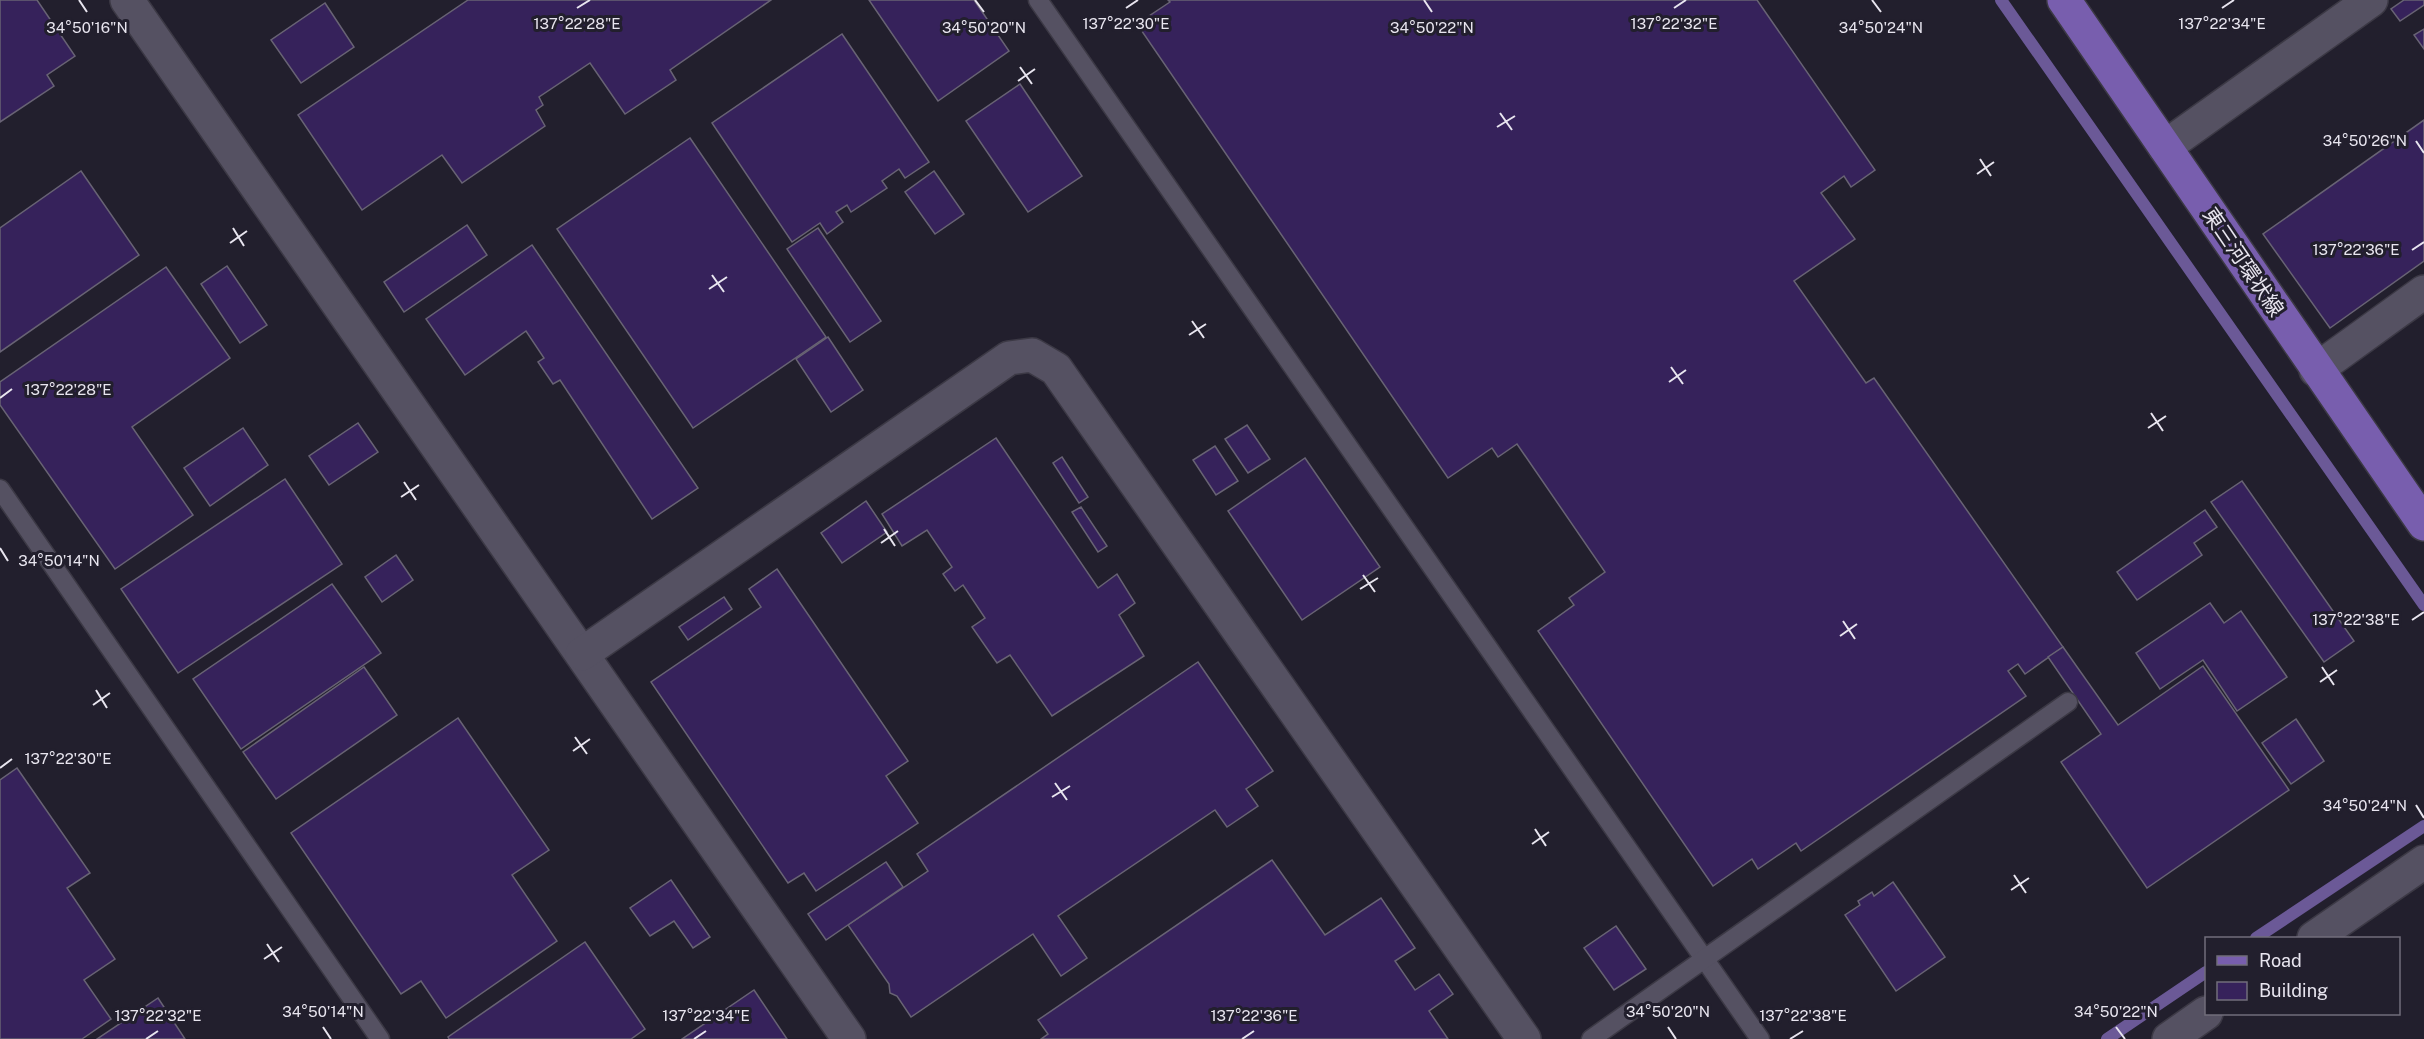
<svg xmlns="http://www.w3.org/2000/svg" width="2424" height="1039" viewBox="0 0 2424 1039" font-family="'Public Sans','Noto Sans JP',sans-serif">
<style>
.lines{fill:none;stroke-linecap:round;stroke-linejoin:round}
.stream{stroke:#6b5997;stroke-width:12}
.building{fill:#36225b;stroke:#686374;stroke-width:1.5}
.service-casing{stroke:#3c3945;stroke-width:21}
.minor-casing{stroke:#3c3945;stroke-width:36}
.tertiary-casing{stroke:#3c3945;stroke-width:36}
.primary-casing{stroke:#3c3945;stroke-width:36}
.service{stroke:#555162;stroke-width:18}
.minor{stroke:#555162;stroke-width:33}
.tertiary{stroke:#555162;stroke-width:33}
.primary{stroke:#785eae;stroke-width:33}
.ticks{fill:none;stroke:#e8e5ef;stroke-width:2}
.labels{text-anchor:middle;stroke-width:6;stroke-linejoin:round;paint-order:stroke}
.street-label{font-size:21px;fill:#e8e5ef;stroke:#221f2d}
.ticks-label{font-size:15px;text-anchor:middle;fill:#e8e5ef;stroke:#221f2d;stroke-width:6;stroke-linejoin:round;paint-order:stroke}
</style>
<rect width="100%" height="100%" fill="#221f2d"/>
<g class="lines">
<g class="stream">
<polyline points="2001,0 2424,605"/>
<polyline points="2256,938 2424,826"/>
<polyline points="2107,1039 2206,972"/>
</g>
</g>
<g class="building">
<polygon points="0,0 37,0 75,56 47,75 54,86 0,122"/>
<polygon points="468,0 771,0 670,70 676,80 625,114 590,63 539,97 543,105 536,110 545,126 462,183 442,155 362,210 298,115"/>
<polygon points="869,0 974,0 1009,51 938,101"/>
<polygon points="1168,0 1757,0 1875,170 1851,187 1844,176 1821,193 1855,239 1794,281 1866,383 1874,378 2063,647 2025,674 2018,664 2008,671 2026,696 1801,851 1796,843 1758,869 1752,859 1713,886 1538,631 1574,605 1569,598 1605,572 1517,444 1498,457 1492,448 1448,478 1137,24 1170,2"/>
<polygon points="2404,0 2424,0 2424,5 2400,21 2391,9"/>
<polygon points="325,3 354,47 301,83 271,40"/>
<polygon points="2424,29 2424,49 2414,35"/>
<polygon points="842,34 929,162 905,178 899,169 882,181 887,188 851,212 847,205 836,212 843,222 827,234 820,223 792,242 712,123"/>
<polygon points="1020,84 1082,176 1028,212 966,121"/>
<polygon points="2424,120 2424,261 2330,328 2263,234"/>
<polygon points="690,138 826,337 693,428 557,229"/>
<polygon points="81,171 139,255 0,352 0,228"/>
<polygon points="934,171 964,214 935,234 905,192"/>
<polygon points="467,225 487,255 404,312 384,282"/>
<polygon points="818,228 881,321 850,342 787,249"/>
<polygon points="532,245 698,488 652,519 560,380 553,384 538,362 544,358 526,331 465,375 426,319"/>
<polygon points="227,266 267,325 240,343 201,284"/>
<polygon points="166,267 230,358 132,427 193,515 115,569 0,405 0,382"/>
<polygon points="828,337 863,390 831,412 796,359"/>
<polygon points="358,423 378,452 329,485 309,456"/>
<polygon points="1247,425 1270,459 1248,473 1225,439"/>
<polygon points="243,428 268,465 210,506 184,468"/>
<polygon points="996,438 1098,588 1117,574 1135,603 1119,615 1144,656 1052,716 1010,655 997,663 972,627 985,618 963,585 955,591 943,574 952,567 927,530 902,546 882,514"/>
<polygon points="1215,446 1238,481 1216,495 1193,460"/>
<polygon points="1062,457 1088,497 1079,503 1053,463"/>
<polygon points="1305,458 1380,567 1302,620 1228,511"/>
<polygon points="285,479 342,564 178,673 121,589"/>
<polygon points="2242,481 2354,641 2324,662 2211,502"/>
<polygon points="866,501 887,532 842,563 821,533"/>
<polygon points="1081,507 1107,546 1098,552 1072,512"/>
<polygon points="2205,510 2217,527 2194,543 2202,555 2137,600 2117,572"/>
<polygon points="396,555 413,580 382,602 365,577"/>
<polygon points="777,569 908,761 886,776 918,823 816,891 804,873 788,883 651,682 761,607 749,589"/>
<polygon points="332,584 381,653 241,749 193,679"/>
<polygon points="724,597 732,609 688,640 679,627"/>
<polygon points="2210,603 2224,623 2241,611 2287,677 2237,711 2203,660 2160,689 2136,653"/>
<polygon points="2063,647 2118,725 2203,666 2289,790 2147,888 2061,762 2101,734 2048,657"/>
<polygon points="1198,662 1273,771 1246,789 1258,806 1227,827 1215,810 1058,916 1087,958 1061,976 1033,934 911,1017 897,996 890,993 889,984 848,925 928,871 917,854"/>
<polygon points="364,667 397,715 276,799 243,752"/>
<polygon points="458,718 549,850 512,875 557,941 446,1018 421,981 401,994 291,833"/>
<polygon points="2296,719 2324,761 2291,784 2262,743"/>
<polygon points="17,768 90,873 67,888 115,959 84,980 111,1019 82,1039 0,1039 0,780"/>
<polygon points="1272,860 1325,935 1381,898 1415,948 1395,961 1415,990 1439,974 1453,994 1429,1011 1448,1039 1041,1039 1048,1034 1038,1020"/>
<polygon points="886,862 903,887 826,940 808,914"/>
<polygon points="671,880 710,937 693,948 674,921 650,936 630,908"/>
<polygon points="1893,882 1945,957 1896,991 1845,915 1860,905 1858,901 1872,892 1874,896"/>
<polygon points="1616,926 1646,969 1614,990 1584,948"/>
<polygon points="585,942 645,1029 631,1039 449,1039 448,1037"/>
<polygon points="754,990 787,1039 682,1039"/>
<polygon points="158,998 185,1039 97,1039"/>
</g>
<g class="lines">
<defs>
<g id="service">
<polyline points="1038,0 1760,1039"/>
<polyline points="0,489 380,1039"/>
<polyline points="1591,1039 2068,702"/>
</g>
<g id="minor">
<polyline points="2165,147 2371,0"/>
<polyline points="2316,370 2424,292"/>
</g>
<g id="tertiary">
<polyline points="127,0 849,1039"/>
<polyline points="582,654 1009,358 1032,355 1056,369 1524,1039"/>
<polyline points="2314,938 2424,862"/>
<polyline points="2169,1039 2206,1013"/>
</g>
<polyline id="primary" points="2064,0 2424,524"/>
</defs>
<use href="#service" class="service-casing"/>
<use href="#minor" class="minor-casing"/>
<use href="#tertiary" class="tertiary-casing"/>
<use href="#primary" class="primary-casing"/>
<use href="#service" class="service"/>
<use href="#minor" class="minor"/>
<use href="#tertiary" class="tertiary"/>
<use href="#primary" class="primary"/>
</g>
<path class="ticks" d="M 79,0 L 87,12M 975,0 L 984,12M 1424,0 L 1432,12M 1872,0 L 1881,12M 577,8 L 590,0M 1126,8 L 1138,0M 1674,8 L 1686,0M 2222,8 L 2234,0M 1020,67 L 1032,84M 1018,81 L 1035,69M 1500,113 L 1512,130M 1497,127 L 1515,116M 2416,141 L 2424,153M 1980,159 L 1991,176M 1977,174 L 1994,162M 233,228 L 244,246M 230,243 L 247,231M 2412,250 L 2424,242M 712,275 L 724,292M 709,289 L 727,277M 1192,321 L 1204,338M 1189,335 L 1206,324M 1671,367 L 1683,384M 1669,382 L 1686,370M 0,398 L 12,389M 2151,413 L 2163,431M 2148,428 L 2166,416M 404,482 L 416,500M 401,497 L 419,485M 884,529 L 895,546M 881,543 L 898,531M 0,548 L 8,561M 1363,575 L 1375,592M 1360,589 L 1378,578M 2412,620 L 2424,612M 1843,621 L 1855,639M 1840,636 L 1857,624M 2322,667 L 2334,685M 2320,682 L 2337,670M 96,690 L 107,708M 93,705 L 110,693M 575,737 L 587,754M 573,751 L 590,739M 0,768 L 12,759M 1055,783 L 1067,800M 1052,797 L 1070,786M 2416,805 L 2424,818M 1535,829 L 1546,846M 1532,844 L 1549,832M 2014,875 L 2026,893M 2011,890 L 2029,878M 267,944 L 279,962M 264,959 L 282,947M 323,1027 L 331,1039M 1668,1027 L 1676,1039M 2116,1027 L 2125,1039M 146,1039 L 158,1031M 694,1039 L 706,1031M 1242,1039 L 1254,1031M 1790,1039 L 1803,1031"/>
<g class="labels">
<g class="street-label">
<text transform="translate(2243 262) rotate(56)" y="7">東三河環状線</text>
</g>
</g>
<g class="ticks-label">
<text x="577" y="29">137°22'28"E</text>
<text x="1126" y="29">137°22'30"E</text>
<text x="1674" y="29">137°22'32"E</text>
<text x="2222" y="29">137°22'34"E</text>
<text x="87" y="33">34°50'16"N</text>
<text x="984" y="33">34°50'20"N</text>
<text x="1432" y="33">34°50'22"N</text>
<text x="1881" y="33">34°50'24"N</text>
<text x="2365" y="146">34°50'26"N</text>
<text x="2356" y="255">137°22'36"E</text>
<text x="68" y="395">137°22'28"E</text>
<text x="59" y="566">34°50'14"N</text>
<text x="2356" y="625">137°22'38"E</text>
<text x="68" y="764">137°22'30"E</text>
<text x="2365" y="811">34°50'24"N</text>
<text x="323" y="1017">34°50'14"N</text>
<text x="1668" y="1017">34°50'20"N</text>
<text x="2116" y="1017">34°50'22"N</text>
<text x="158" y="1021">137°22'32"E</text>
<text x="706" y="1021">137°22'34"E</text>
<text x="1254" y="1021">137°22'36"E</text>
<text x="1803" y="1021">137°22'38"E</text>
</g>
<rect x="2205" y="937" width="195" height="78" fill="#221f2d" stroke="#716e7b" stroke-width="1.5"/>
<rect x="2217" y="956" width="30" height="9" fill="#785eae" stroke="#716e7b" stroke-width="1.5"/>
<text x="2259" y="967" font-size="18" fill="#e8e5ef">Road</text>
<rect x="2217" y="982" width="30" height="18" fill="#36225b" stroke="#716e7b" stroke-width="1.5"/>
<text x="2259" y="997" font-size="18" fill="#e8e5ef">Building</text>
</svg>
